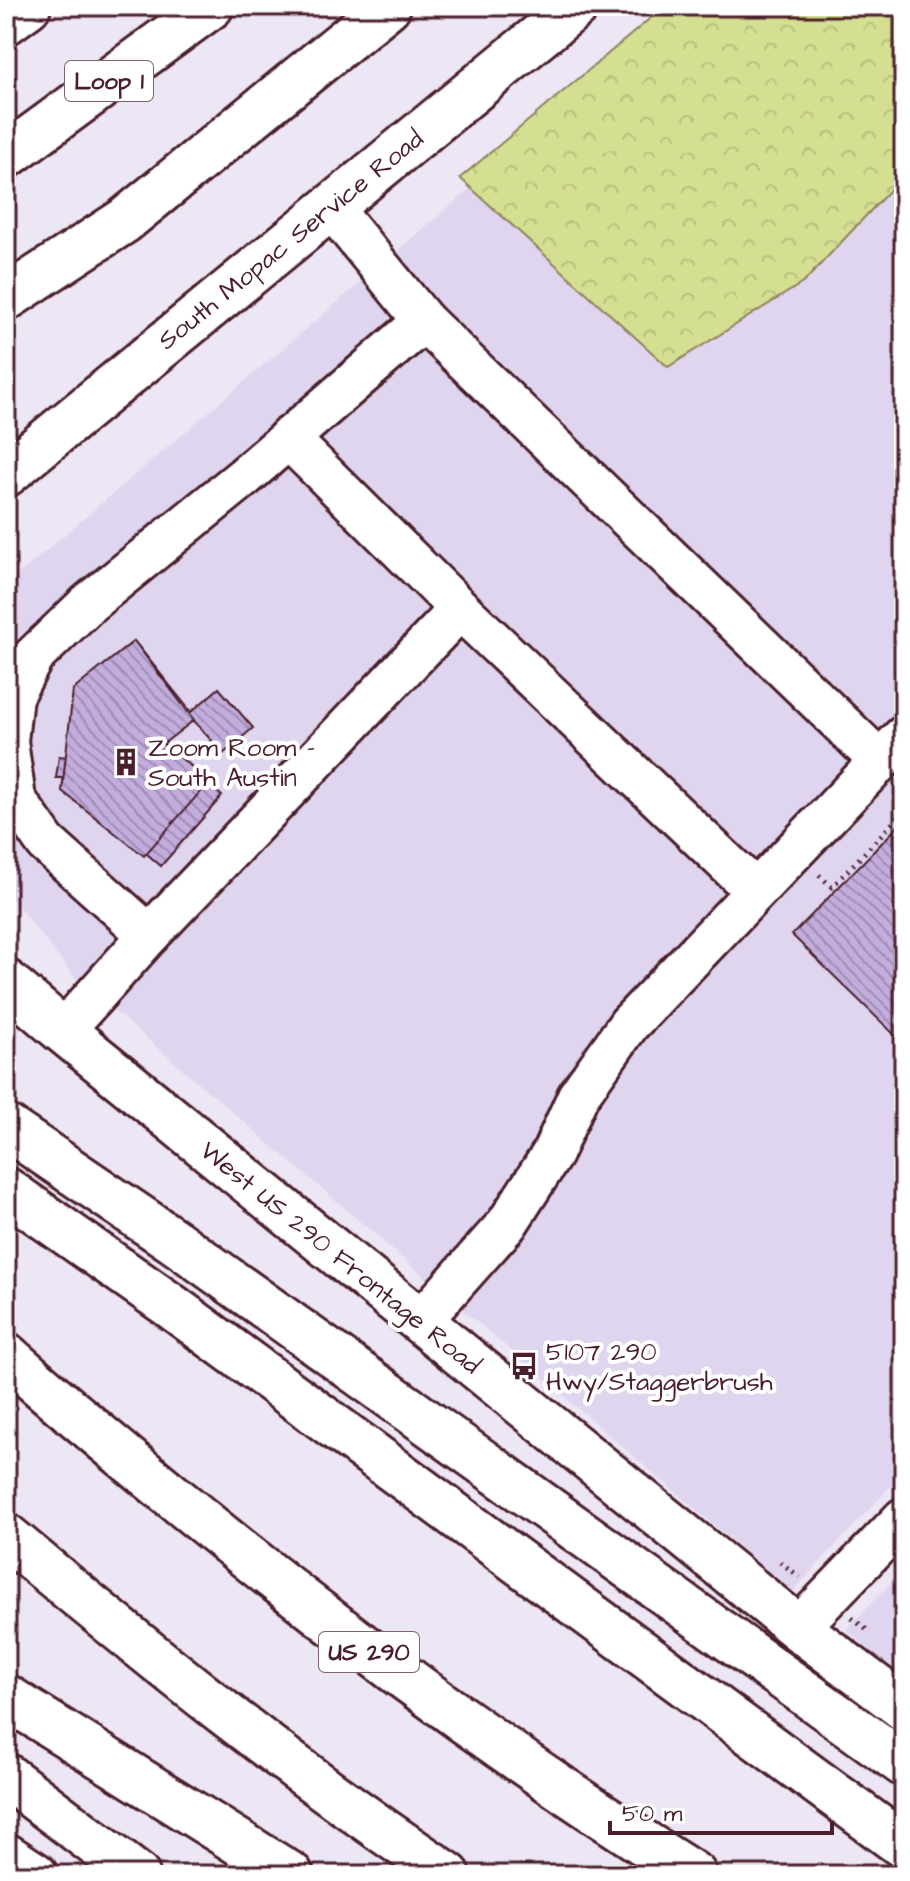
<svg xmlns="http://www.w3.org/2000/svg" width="910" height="1881" viewBox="0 0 910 1881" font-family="'Architects Daughter',sans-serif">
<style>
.built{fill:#e0d5ee}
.forest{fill:url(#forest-crowns);stroke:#8f7f5e;stroke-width:2}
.building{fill:url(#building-back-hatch);stroke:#4a1f2b;stroke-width:2}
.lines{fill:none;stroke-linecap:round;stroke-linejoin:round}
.minor-casing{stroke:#4a1f2b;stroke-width:46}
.major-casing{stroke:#4a1f2b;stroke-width:50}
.highway-casing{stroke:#4a1f2b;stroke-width:50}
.path{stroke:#4a1f2b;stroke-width:5;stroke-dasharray:2 6;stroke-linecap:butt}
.minor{stroke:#fff;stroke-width:40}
.major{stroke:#fff;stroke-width:44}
.highway{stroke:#fff;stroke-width:44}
.labels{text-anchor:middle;stroke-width:8;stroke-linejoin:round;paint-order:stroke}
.shield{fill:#fff;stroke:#80626b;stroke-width:2}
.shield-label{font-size:24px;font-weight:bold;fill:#4a1f2b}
.street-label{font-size:26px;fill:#4a1f2b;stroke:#fff}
.poi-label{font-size:26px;fill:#4a1f2b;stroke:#fff;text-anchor:start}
</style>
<defs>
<pattern id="forest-crowns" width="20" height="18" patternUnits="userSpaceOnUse" patternTransform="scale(2)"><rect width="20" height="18" fill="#d4df92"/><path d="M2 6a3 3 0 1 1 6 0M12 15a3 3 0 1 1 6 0" fill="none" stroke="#b8bf7e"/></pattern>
<pattern id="building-back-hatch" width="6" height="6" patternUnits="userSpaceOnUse" patternTransform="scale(2)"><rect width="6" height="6" fill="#c2addd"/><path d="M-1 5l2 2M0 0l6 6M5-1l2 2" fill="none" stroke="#a08cb3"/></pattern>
</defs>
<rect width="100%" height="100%" fill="#ede6f5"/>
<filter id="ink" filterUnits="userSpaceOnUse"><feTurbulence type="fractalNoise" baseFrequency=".0125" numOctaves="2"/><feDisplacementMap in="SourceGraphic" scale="16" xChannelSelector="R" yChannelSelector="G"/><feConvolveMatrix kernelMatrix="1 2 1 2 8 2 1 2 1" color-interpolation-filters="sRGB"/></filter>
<g filter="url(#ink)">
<g class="built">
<polygon points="684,6 904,6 904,1472 792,1592 74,976 6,891 6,585"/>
<polygon points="904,1569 904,1677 846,1630"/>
</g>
<polygon class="forest" points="665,6 904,6 904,175 804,282 668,367 460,178"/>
<g class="building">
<polygon points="134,641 191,712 219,688 253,728 223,754 191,717 160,741 222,796 161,866 64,782 65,778 56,778 59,756 68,757 78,687"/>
<polygon points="134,641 194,720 163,744 210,781 144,856 62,791 73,690"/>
<polygon points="904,820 904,1044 792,935"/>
</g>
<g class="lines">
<defs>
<g id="minor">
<polyline points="424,321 880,761"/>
<polyline points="288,438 460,609 755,890"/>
<polyline points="149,935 460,609"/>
<polyline points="63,1031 149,935 46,843 15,799 7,741 12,696 33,657 89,603 244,477 424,321 330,206"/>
<polyline points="420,1322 507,1224 552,1154 578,1096 629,1024 904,736"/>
<polyline points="798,1628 904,1518"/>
</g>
<g id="major">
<polyline points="6,474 576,6"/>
<polyline points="6,982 63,1031 798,1628 904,1708"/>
<polyline points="6,1856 35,1875"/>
</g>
<g id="highway">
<polyline points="6,22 28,6"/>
<polyline points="6,156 211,6"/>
<polyline points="6,298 124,221 388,6"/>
<polyline points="6,1127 174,1241 904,1764"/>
<polyline points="6,1190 171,1306 904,1846"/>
<path d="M 6,1355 C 65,1408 126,1458 187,1508 C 349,1641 517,1764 694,1875"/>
<path d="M 6,1536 C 149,1655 293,1772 448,1875"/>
<polyline points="6,1697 291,1875"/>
<polyline points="6,1776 137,1875"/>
</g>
</defs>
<use href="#minor" class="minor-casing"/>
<use href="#major" class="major-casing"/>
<use href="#highway" class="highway-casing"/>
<g class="path">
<polyline points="819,875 832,887 904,811"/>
<polyline points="780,1562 800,1577"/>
<polyline points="852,1618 867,1630"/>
</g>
<use href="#minor" class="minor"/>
<use href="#major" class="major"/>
<use href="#highway" class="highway"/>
</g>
</g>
<defs>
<symbol id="building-bare" viewBox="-9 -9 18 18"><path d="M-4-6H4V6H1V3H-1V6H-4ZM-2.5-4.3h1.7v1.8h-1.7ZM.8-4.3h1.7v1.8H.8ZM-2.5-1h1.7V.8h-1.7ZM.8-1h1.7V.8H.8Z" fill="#4a1f2b" stroke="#fff" stroke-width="2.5" paint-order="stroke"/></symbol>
<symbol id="bus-bare" viewBox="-9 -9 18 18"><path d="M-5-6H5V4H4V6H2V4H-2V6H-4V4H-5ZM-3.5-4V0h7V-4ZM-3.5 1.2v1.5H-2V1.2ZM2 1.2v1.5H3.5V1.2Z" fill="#4a1f2b" stroke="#fff" stroke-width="2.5" paint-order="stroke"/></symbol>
</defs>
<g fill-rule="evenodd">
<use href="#building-bare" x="106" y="742" width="40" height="40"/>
<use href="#bus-bare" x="504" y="1346" width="40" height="40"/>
</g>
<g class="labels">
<g class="shield">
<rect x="65" y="61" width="88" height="40" rx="6"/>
<rect x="319" y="1632" width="100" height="40" rx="6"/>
</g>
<g class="shield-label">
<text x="109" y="89">Loop 1</text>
<text x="369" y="1660">US 290</text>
</g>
<g class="street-label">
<text transform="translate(290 239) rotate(-39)" y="9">South Mopac Service Road</text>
<text transform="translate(341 1257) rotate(39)" y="9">West US 290 Frontage Road</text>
</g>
<g class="poi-label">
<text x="148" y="756">Zoom Room -<tspan x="148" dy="30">South Austin</tspan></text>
<text x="546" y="1360">5107 290<tspan x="546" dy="30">Hwy/Staggerbrush</tspan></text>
</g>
</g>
<rect width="910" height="1881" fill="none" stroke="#fff" stroke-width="32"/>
<rect x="16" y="16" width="878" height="1849" fill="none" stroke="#4a1f2b" stroke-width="3" filter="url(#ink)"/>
<path d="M610 1821v12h222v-12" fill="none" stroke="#4a1f2b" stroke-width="4"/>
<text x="622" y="1821" font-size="24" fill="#4a1f2b" stroke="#ffffff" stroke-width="6" paint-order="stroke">50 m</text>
</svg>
